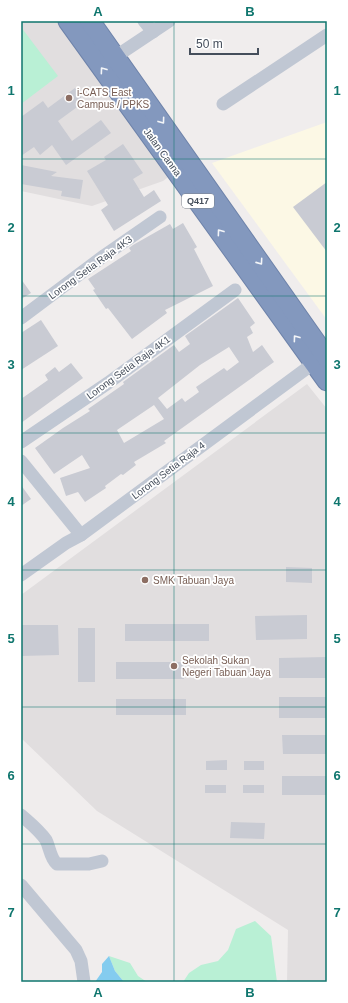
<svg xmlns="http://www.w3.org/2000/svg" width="348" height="1003" viewBox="0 0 348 1003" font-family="Arial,sans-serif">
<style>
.commercial{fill:#fcf8e5}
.education{fill:#e1dedf}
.green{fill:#b9f0d5}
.water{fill:#84ccef}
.building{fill:#c9cbd3;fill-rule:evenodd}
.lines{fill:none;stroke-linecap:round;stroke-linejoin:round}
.highway-casing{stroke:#6e83aa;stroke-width:21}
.minor{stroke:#c0c7d3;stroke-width:13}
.highway{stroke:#8398be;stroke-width:19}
.oneway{stroke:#f3f5f8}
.grid{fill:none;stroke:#0f766e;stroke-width:1;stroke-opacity:0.55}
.education-dot{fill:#8d6e63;stroke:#fff;stroke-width:1.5}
.labels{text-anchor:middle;stroke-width:3.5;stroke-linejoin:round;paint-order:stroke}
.shield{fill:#fff;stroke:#7d838c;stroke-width:1}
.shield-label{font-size:9px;font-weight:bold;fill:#454e5b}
.education-label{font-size:10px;fill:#785e54;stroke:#fff;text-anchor:start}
.street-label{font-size:10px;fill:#454e5b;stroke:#fff}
.neatline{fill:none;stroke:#0f766e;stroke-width:1.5}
.grid-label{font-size:13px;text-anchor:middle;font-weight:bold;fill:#0f766e}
</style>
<rect width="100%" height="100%" fill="#f0eded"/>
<polygon class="commercial" points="327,122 327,320 212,163"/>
<g class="education">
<polygon points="21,21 63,21 172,174 163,181 92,206 21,191"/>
<polygon points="307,384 327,409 327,982 287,982 288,930 97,811 21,738 21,595"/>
</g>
<g class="green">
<polygon points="21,27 58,76 21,104"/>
<polygon points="255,921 271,936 277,982 183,982 189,973 201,965 218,961 228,950 236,929"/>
<polygon points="109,956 130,963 138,976 147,982 124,982 115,971"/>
</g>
<polygon class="water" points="109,956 115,971 124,982 95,982 102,972 102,964"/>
<g class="building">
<polygon points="75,88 84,102 58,121 72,141 101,120 111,133 66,165 52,145 40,155 34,147 21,156 21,117 43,101 48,108"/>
<polygon points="123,144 143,173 133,179 144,197 154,190 161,201 114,231 101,210 108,205 87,171 106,160 104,157"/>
<polygon points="21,165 57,172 51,176 83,180 80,199 61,196 62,191 21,184"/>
<polygon points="327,182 327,252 293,207"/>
<polygon points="183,223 197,247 194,249 213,286 165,310 167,313 132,339 108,308 106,309 93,290 95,289 88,279 131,251 129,248 133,245 170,224 173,229"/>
<polygon points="21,279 31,293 21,299"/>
<path d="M 238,298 L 255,323 L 250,327 L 253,333 L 247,337 L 253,352 L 262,345 L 274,362 L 164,441 L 166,443 L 134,462 L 136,465 L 123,475 L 121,474 L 105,486 L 106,488 L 85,502 L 78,492 L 66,496 L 60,478 L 90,468 L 82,455 L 54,474 L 35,448 L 63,428 L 90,411 L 88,409 L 124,384 L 123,382 L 174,345 L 179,352 L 190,344 L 185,336 ZM 229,347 L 239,362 L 227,371 L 224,368 L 196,387 L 199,392 L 185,402 L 182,398 L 167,409 L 158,398 L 200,365 ZM 154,405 L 164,419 L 124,443 L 117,430 Z"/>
<polygon points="41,320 58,346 21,370 21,333"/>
<polygon points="71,363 83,378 21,423 21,399 48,380 45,375 55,367 59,372"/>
<polygon points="21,485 31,499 21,506"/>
<polygon points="286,567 312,568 312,583 286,582"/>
<polygon points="307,615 307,639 256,640 255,616"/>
<rect x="125" y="624" width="84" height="17"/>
<polygon points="21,625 58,625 59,655 21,656"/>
<rect x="78" y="628" width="17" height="54"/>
<polygon points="327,657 327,678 279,678 279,658"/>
<rect x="116" y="662" width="68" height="17"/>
<rect x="279" y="697" width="48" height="21"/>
<rect x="116" y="699" width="70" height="16"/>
<polygon points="282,735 327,735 327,754 283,754"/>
<polygon points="227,760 227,770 206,770 206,761"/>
<rect x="244" y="761" width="20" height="9"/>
<rect x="282" y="776" width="45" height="19"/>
<rect x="205" y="785" width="21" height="8"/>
<rect x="243" y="785" width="21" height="8"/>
<polygon points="231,822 265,823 264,839 230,838"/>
</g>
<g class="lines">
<defs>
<g id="highway">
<polyline points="68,21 327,381"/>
<polyline points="90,21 327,358"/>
</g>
</defs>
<use href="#highway" class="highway-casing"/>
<g class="minor">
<polyline points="144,21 153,32"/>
<polyline points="115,57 169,21"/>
<polyline points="223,104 327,35"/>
<polyline points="21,318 105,255 160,217"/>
<polyline points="21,442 108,383 235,290"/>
<polyline points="21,461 81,535"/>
<polyline points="21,575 66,543 81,535 314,363"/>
<path d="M 21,815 C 30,823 39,830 46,840 C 50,848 50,858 57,864 L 89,864 L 102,861"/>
<polyline points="21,885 76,950 81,961 84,982"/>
</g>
<use href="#highway" class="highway"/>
</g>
<defs><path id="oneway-chevron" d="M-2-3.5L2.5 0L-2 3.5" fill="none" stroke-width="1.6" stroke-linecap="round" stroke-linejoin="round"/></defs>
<g class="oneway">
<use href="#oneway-chevron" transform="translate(103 70) rotate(-126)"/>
<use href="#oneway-chevron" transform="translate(162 121) rotate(54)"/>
<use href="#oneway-chevron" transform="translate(220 232) rotate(-126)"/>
<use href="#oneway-chevron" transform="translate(260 262) rotate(55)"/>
<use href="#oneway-chevron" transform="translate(296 338) rotate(-126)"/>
</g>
<path class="grid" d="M 174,21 L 174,982M 21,159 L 327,159M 21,296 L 327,296M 21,433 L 327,433M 21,570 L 327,570M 21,707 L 327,707M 21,844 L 327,844"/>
<g class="education-dot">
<circle cx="69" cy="98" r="4"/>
<circle cx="145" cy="580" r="4"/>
<circle cx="174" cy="666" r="4"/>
</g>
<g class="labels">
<rect class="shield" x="182" y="194" width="32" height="14" rx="3"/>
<g class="shield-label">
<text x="198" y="204">Q417</text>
</g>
<g class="education-label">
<text x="77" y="96">i-CATS East<tspan x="77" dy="12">Campus / PPKS</tspan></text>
<text x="153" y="584">SMK Tabuan Jaya</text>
<text x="182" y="664">Sekolah Sukan<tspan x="182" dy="12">Negeri Tabuan Jaya</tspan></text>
</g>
<g class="street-label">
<text transform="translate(163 152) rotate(54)" y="4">Jalan Canna</text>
<text transform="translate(90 267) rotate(-36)" y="4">Lorong Setia Raja 4K3</text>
<text transform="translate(128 367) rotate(-36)" y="4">Lorong Setia Raja 4K1</text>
<text transform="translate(168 470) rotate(-37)" y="4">Lorong Setia Raja 4</text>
</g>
</g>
<rect width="348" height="1003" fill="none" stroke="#ffffff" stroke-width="44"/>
<path d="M190 48v6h68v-6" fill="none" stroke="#454e5b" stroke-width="2"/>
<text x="196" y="48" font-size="12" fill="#454e5b" stroke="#ffffff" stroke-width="3" paint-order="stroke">50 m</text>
<rect x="22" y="22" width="304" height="959" class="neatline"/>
<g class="grid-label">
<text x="98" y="16">A</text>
<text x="250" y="16">B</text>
<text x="11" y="95">1</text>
<text x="337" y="95">1</text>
<text x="11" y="232">2</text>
<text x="337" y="232">2</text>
<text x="11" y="369">3</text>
<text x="337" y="369">3</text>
<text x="11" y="506">4</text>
<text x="337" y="506">4</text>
<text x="11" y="643">5</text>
<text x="337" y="643">5</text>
<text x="11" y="780">6</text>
<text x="337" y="780">6</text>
<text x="11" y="917">7</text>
<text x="337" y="917">7</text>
<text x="98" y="997">A</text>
<text x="250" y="997">B</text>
</g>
</svg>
